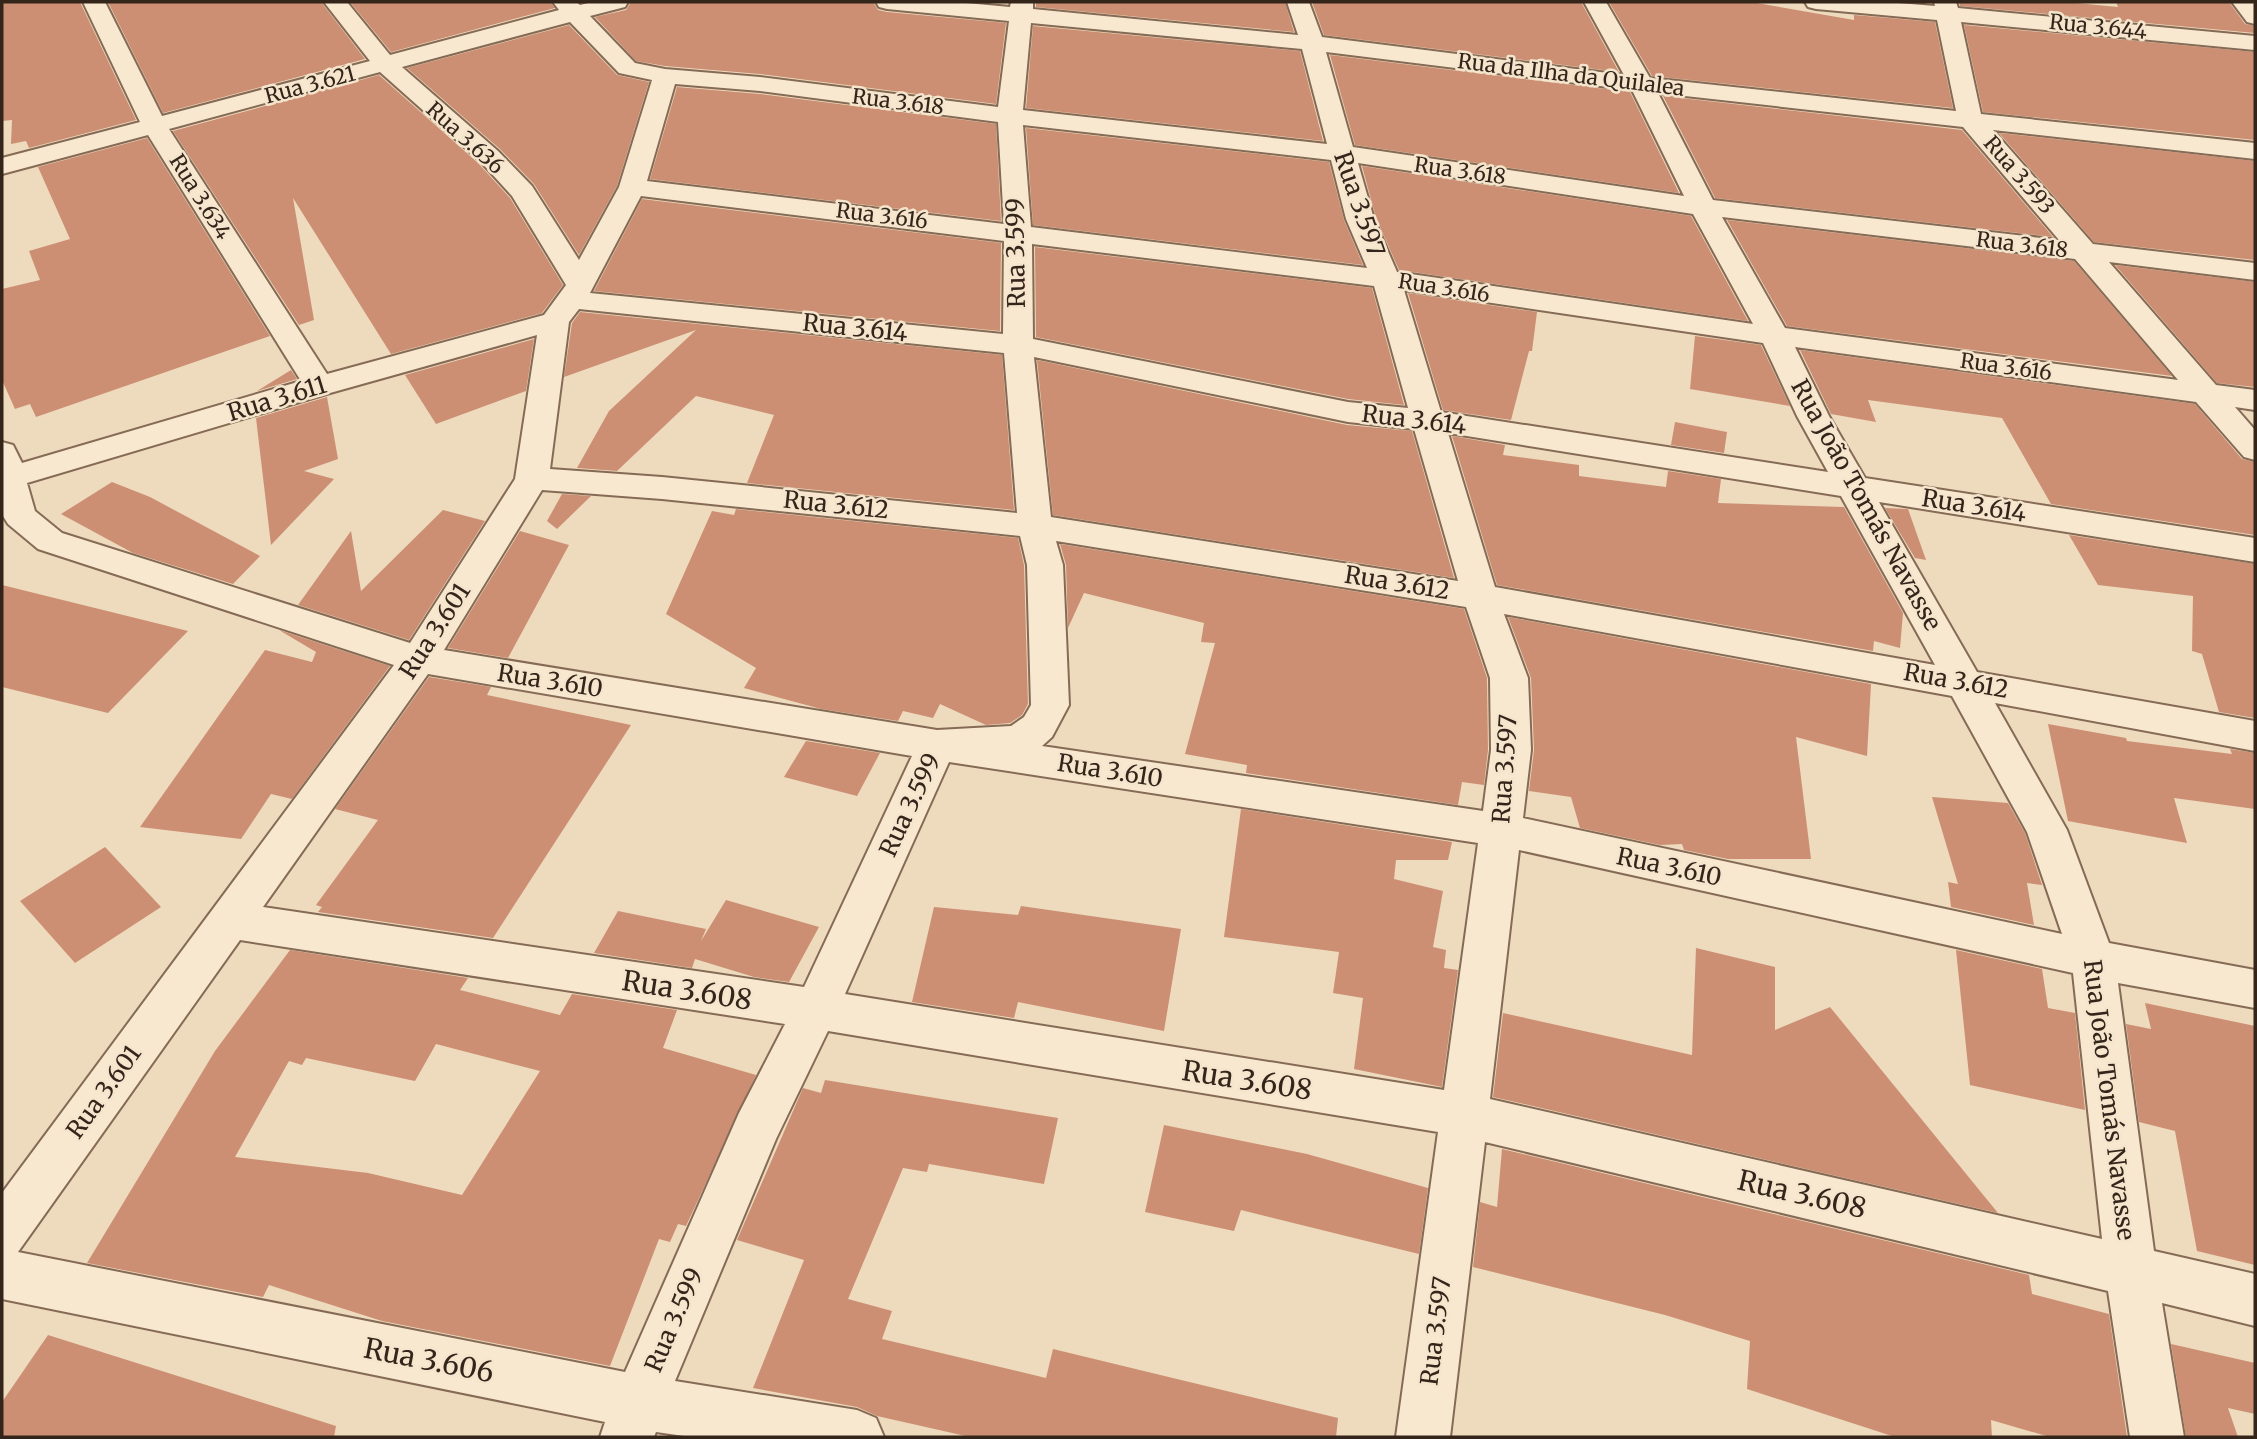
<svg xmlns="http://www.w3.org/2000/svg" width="2257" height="1439" viewBox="0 0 2257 1439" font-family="Merriweather,serif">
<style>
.building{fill:#cc8f73;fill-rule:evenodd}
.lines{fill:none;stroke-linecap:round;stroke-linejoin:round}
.minor-casing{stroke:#856b56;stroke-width:4}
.minor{fill:#f9e8d0;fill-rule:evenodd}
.labels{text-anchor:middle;stroke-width:5;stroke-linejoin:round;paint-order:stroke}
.far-street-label{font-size:21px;fill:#34251b;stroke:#f5e5cd}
.street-label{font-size:24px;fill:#34251b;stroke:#f5e5cd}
.near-street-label{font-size:28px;fill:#34251b;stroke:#f5e5cd}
</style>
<rect width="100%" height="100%" fill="#eedabd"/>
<g class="building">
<polygon points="2,2 80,2 136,120 29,148 26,141 11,144 12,120 2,121"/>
<polygon points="108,2 321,2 365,59 163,113"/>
<polygon points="350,2 550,2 555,8 391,52"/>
<polygon points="631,2 873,2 878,10 887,12 1006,23 996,104 760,74 665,66 636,61 595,17 626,10"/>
<polygon points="1036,2 1285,2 1294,32 1036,7"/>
<polygon points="1312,2 1581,2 1619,72 1324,35"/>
<polygon points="1609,2 1751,2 1854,20 1854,15 1935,22 1953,108 1652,76"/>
<polygon points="1959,2 2066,2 2118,7 2116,2 2229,2 2245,24 2255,26 2255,33 1960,6"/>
<polygon points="569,25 617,75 649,82 617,186 579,255 534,184 500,149 407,68"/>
<polygon points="1964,25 2255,52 2255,140 1983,112"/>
<polygon points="1033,26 1300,51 1323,141 1026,108"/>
<polygon points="1330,55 1630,92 1679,193 1355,145"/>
<polygon points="379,75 478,163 510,198 563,285 542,313 391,354 293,198 314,320 299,325 173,131"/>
<polygon points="677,87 760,94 996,124 1001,221 650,179"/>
<polygon points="1663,96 1962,130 2053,237 1715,198"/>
<polygon points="1026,128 1329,162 1344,220 1363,265 1033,225"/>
<polygon points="1999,133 2255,161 2255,260 2094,242"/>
<polygon points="147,138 270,336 36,417 30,404 15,409 2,380 2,289 40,280 29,251 70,239 38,167"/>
<polygon points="1362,166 1691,216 1748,321 1399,270 1376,218"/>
<polygon points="642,199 1001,243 1000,331 594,291"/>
<polygon points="1727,220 2074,261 2172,376 1787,326"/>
<polygon points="1035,247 1372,288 1404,405 1348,399 1036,337"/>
<polygon points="2115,265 2255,282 2255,387 2217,383"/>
<polygon points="1408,293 1537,312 1532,351 1529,351 1511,420 1443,410"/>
<polygon points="580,312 1002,355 1014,510 747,483 774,415 696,396 617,471 577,468 609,411 696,330 564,377 572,323"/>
<polygon points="1695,336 1761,345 1790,406 1690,389"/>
<polygon points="534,339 526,391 436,424 405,375"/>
<polygon points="1800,350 2195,404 2242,459 2255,462 2255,535 2051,504 2002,418 1868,400 1876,422 1831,414"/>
<polygon points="1037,360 1347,425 1412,431 1454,578 1053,515"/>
<polygon points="291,370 297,379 257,391"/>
<polygon points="327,397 338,459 304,471 334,479 271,545 256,418"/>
<polygon points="1675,422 1727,432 1724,453 1671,445"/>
<polygon points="1452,436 1505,445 1503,455 1579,465 1579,476 1666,487 1668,471 1721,479 1718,503 1844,507 1903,613 1900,648 1874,641 1873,651 1497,585"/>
<polygon points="112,482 150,497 260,556 233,584 133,553 61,514"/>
<polygon points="562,494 591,496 557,529 547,521"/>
<polygon points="1885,508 1908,509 1926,560 1915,558"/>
<polygon points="736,509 1018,538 1024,565 1028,704 1022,715 1010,723 986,725 940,704 933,718 903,711 898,721 821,709 744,688 756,668 666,614 712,511 734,515"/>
<polygon points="443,510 485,521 409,640 298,605 351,531 361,591"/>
<polygon points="520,531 569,545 508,658 448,648"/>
<polygon points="2069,535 2255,564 2255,718 2219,712 2202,654 2192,651 2193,596 2098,585"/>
<polygon points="1060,544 1464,609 1487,678 1488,750 1484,785 1462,782 1458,805 1246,773 1247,765 1185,754 1215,643 1201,642 1204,623 1084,593 1068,628 1066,565"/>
<polygon points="2,585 188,631 108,713 2,687"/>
<polygon points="1508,617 1871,684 1867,756 1796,737 1811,859 1728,859 1684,850 1682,844 1660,845 1580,828 1571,797 1529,791 1534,750 1531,678"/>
<polygon points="279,630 390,666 292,799 271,794 241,839 140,827 265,650 312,662 316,652"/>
<polygon points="429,677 491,687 487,695 631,725 493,938 318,912 322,907 316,905 378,820 335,809"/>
<polygon points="2048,724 2126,738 2127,741 2232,754 2230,749 2255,753 2255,809 2174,798 2187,843 2068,821"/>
<polygon points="806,741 880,753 857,796 784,777"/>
<polygon points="1932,797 2008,803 2025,833 2042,885 2027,883 2034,925 1951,907 1948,882 1958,884"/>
<polygon points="1241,809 1452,842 1448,860 1396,860 1394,879 1443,891 1433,947 1446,950 1444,968 1458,970 1442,1087 1354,1069 1363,998 1333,993 1339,952 1224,937"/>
<polygon points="105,847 161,907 75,963 20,901"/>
<polygon points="726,900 819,927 789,982 754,977 695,959 692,968 594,953 618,911 706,929 701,941"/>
<polygon points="1021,906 1181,929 1164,1031 1018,1002 1014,1018 912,1002 934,907 1018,915"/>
<polygon points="1696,948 1775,967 1775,1030 1830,1007 1998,1213 1493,1097 1503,1013 1692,1055"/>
<path d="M 290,950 L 468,978 L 460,990 L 560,1015 L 572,994 L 677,1010 L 663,1048 L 756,1075 L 686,1226 L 678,1224 L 670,1242 L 659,1239 L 610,1366 L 382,1321 L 269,1285 L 263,1297 L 87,1263 L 215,1051 ZM 436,1044 L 540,1071 L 462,1195 L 368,1173 L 235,1157 L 289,1061 L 302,1065 L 306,1058 L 415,1081 Z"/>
<polygon points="1956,950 2042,969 2048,1008 2075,1013 2085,1110 1970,1085"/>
<polygon points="2145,1003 2255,1026 2255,1265 2197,1251 2175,1131 2139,1122 2126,1024 2151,1029"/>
<polygon points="825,1080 1058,1118 1044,1184 929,1164 927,1172 903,1168 848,1299 892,1311 882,1339 1046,1378 1053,1349 1338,1418 1336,1437 970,1437 877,1416 857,1407 753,1388 804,1260 737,1240 803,1088 821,1093"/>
<polygon points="1164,1125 1307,1154 1428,1188 1419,1254 1241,1210 1234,1231 1145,1212"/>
<polygon points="1502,1149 2029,1275 2032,1294 2109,1314 2127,1437 2050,1437 1991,1420 1992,1437 1895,1437 1747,1389 1750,1341 1665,1315 1473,1267 1480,1202 1497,1207"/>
<polygon points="48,1335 336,1426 334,1437 2,1437 2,1402"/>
<polygon points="2171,1344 2255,1363 2255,1414 2228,1408 2238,1437 2186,1437"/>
</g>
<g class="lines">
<defs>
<g id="minor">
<path d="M 83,2 L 105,2 L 162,116 L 370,61 L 324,2 L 347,2 L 390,55 L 559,10 L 553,2 L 576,2 L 580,5 L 592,2 L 628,2 L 625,7 L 590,16 L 635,63 L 665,69 L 760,77 L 998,107 L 1009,21 L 887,9 L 879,7 L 876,2 L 955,2 L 1010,7 L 1011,2 L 1033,2 L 1033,9 L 1298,35 L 1287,2 L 1309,2 L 1322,37 L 1624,75 L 1584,2 L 1606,2 L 1650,78 L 1956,111 L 1937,20 L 1816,9 L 1808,7 L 1805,2 L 1886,2 L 1935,6 L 1934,2 L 1956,2 L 1958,8 L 2255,36 L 2255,50 L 1961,22 L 1981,114 L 2255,143 L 2255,159 L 1993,130 L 2093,244 L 2255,263 L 2255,280 L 2109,262 L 2216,385 L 2255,390 L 2255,410 L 2235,407 L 2255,430 L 2255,460 L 2244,457 L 2196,402 L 1795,347 L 1829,416 L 1865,478 L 2255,538 L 2255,562 L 1879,502 L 1977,672 L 2255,721 L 2255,751 L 1995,703 L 2067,830 L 2109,943 L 2255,970 L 2255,1008 L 2118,983 L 2154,1251 L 2255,1274 L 2255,1326 L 2162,1303 L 2184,1437 L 2130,1437 L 2108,1291 L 1485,1142 L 1450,1437 L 1396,1437 L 1438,1132 L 828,1031 L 776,1139 L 675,1381 L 857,1410 L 876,1418 L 884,1437 L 691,1437 L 656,1432 L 654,1437 L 600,1437 L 605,1422 L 2,1299 L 2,1193 L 394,665 L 38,549 L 8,524 L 3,516 L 2,442 L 13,445 L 22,463 L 301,381 L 148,135 L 2,174 L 2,158 L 140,122 ZM 570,22 L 619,73 L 652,80 L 619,187 L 579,260 L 532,186 L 498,151 L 402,67 ZM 1031,23 L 1302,49 L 1327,144 L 1023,110 ZM 1326,52 L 1632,90 L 1684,196 L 1353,147 ZM 380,72 L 480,161 L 512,196 L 566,285 L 544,315 L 327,374 L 169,129 ZM 675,84 L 760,91 L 998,122 L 1004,224 L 647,181 ZM 1658,93 L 1963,127 L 2059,240 L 1713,200 ZM 1023,125 L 1331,160 L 1346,219 L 1367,268 L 1031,227 ZM 1358,163 L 1693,214 L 1753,324 L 1397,272 L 1374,219 ZM 641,196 L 1004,241 L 1003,334 L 590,293 ZM 1722,217 L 2075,259 L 2178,380 L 1785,328 ZM 1032,244 L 1374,286 L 1408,408 L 1348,402 L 1033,339 ZM 1404,290 L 1763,343 L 1797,416 L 1828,472 L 1441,412 ZM 579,309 L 1004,353 L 1017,513 L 662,477 L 550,469 L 569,322 ZM 537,335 L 515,479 L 410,643 L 62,533 L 35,511 L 27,483 L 330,393 ZM 1034,357 L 1348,422 L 1414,429 L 1458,581 L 1051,517 ZM 1448,433 L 1841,496 L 1935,665 L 1495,587 ZM 542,490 L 662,499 L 1020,536 L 1027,565 L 1031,705 L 1024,717 L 1011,726 L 937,730 L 444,650 ZM 1056,541 L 1466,607 L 1490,678 L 1491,750 L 1483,811 L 1042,746 L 1052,737 L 1069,705 L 1063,565 ZM 1504,614 L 1952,696 L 2027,832 L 2062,934 L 1523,818 L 1531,750 L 1528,678 ZM 428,674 L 912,756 L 804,987 L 263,907 ZM 949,762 L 1478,843 L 1444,1090 L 845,994 ZM 1519,850 L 2073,973 L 2102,1239 L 1490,1099 ZM 240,940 L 785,1024 L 739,1113 L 625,1372 L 18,1252 Z"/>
<polygon points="2232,2 2255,2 2255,24 2247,22"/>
</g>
</defs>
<use href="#minor" class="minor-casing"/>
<use href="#minor" class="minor"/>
</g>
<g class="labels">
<g class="far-street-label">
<text transform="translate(2098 27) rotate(6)" y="7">Rua 3.644</text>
<text transform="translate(1571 75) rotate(7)" y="7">Rua da Ilha da Quilalea</text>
<text transform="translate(310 85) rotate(-15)" y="7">Rua 3.621</text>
<text transform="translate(898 102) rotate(7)" y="7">Rua 3.618</text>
<text transform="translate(465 138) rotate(42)" y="7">Rua 3.636</text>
<text transform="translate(1460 171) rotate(8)" y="7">Rua 3.618</text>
<text transform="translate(2019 175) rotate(49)" y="7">Rua 3.593</text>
<text transform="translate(200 197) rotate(58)" y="7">Rua 3.634</text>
<text transform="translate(882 216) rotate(7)" y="7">Rua 3.616</text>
<text transform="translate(2022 245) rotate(7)" y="7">Rua 3.618</text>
<text transform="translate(1444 288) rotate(9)" y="7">Rua 3.616</text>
<text transform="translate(2006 367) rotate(8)" y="7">Rua 3.616</text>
</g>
<g class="street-label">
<text transform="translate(1359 204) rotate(71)" y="8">Rua 3.597</text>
<text transform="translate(1016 253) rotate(-91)" y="8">Rua 3.599</text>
<text transform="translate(855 328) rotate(6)" y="8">Rua 3.614</text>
<text transform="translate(277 399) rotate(-17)" y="8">Rua 3.611</text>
<text transform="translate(1414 420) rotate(7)" y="8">Rua 3.614</text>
<text transform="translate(836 505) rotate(6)" y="8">Rua 3.612</text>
<text transform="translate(1866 505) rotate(61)" y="8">Rua João Tomás Navasse</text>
<text transform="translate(1974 506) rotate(9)" y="8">Rua 3.614</text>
<text transform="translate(1397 583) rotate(9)" y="8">Rua 3.612</text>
<text transform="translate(435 631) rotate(-57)" y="8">Rua 3.601</text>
<text transform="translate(550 681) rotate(9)" y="8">Rua 3.610</text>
<text transform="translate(1956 681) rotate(10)" y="8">Rua 3.612</text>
<text transform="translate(1505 769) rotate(-86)" y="8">Rua 3.597</text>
<text transform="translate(1110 771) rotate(9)" y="8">Rua 3.610</text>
<text transform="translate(910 805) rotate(-65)" y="8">Rua 3.599</text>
<text transform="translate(1669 867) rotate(12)" y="8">Rua 3.610</text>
<text transform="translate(104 1092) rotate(-54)" y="8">Rua 3.601</text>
<text transform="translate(2109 1100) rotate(83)" y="8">Rua João Tomás Navasse</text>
<text transform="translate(674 1320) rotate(-67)" y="8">Rua 3.599</text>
<text transform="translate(1436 1331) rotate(-83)" y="8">Rua 3.597</text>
</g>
<g class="near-street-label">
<text transform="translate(687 990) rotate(9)" y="10">Rua 3.608</text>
<text transform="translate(1247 1080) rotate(9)" y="10">Rua 3.608</text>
<text transform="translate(1802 1194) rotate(13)" y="10">Rua 3.608</text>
<text transform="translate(429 1360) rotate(11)" y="10">Rua 3.606</text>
</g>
</g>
<rect width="2257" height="1439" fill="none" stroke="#34251b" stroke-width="7"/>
</svg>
